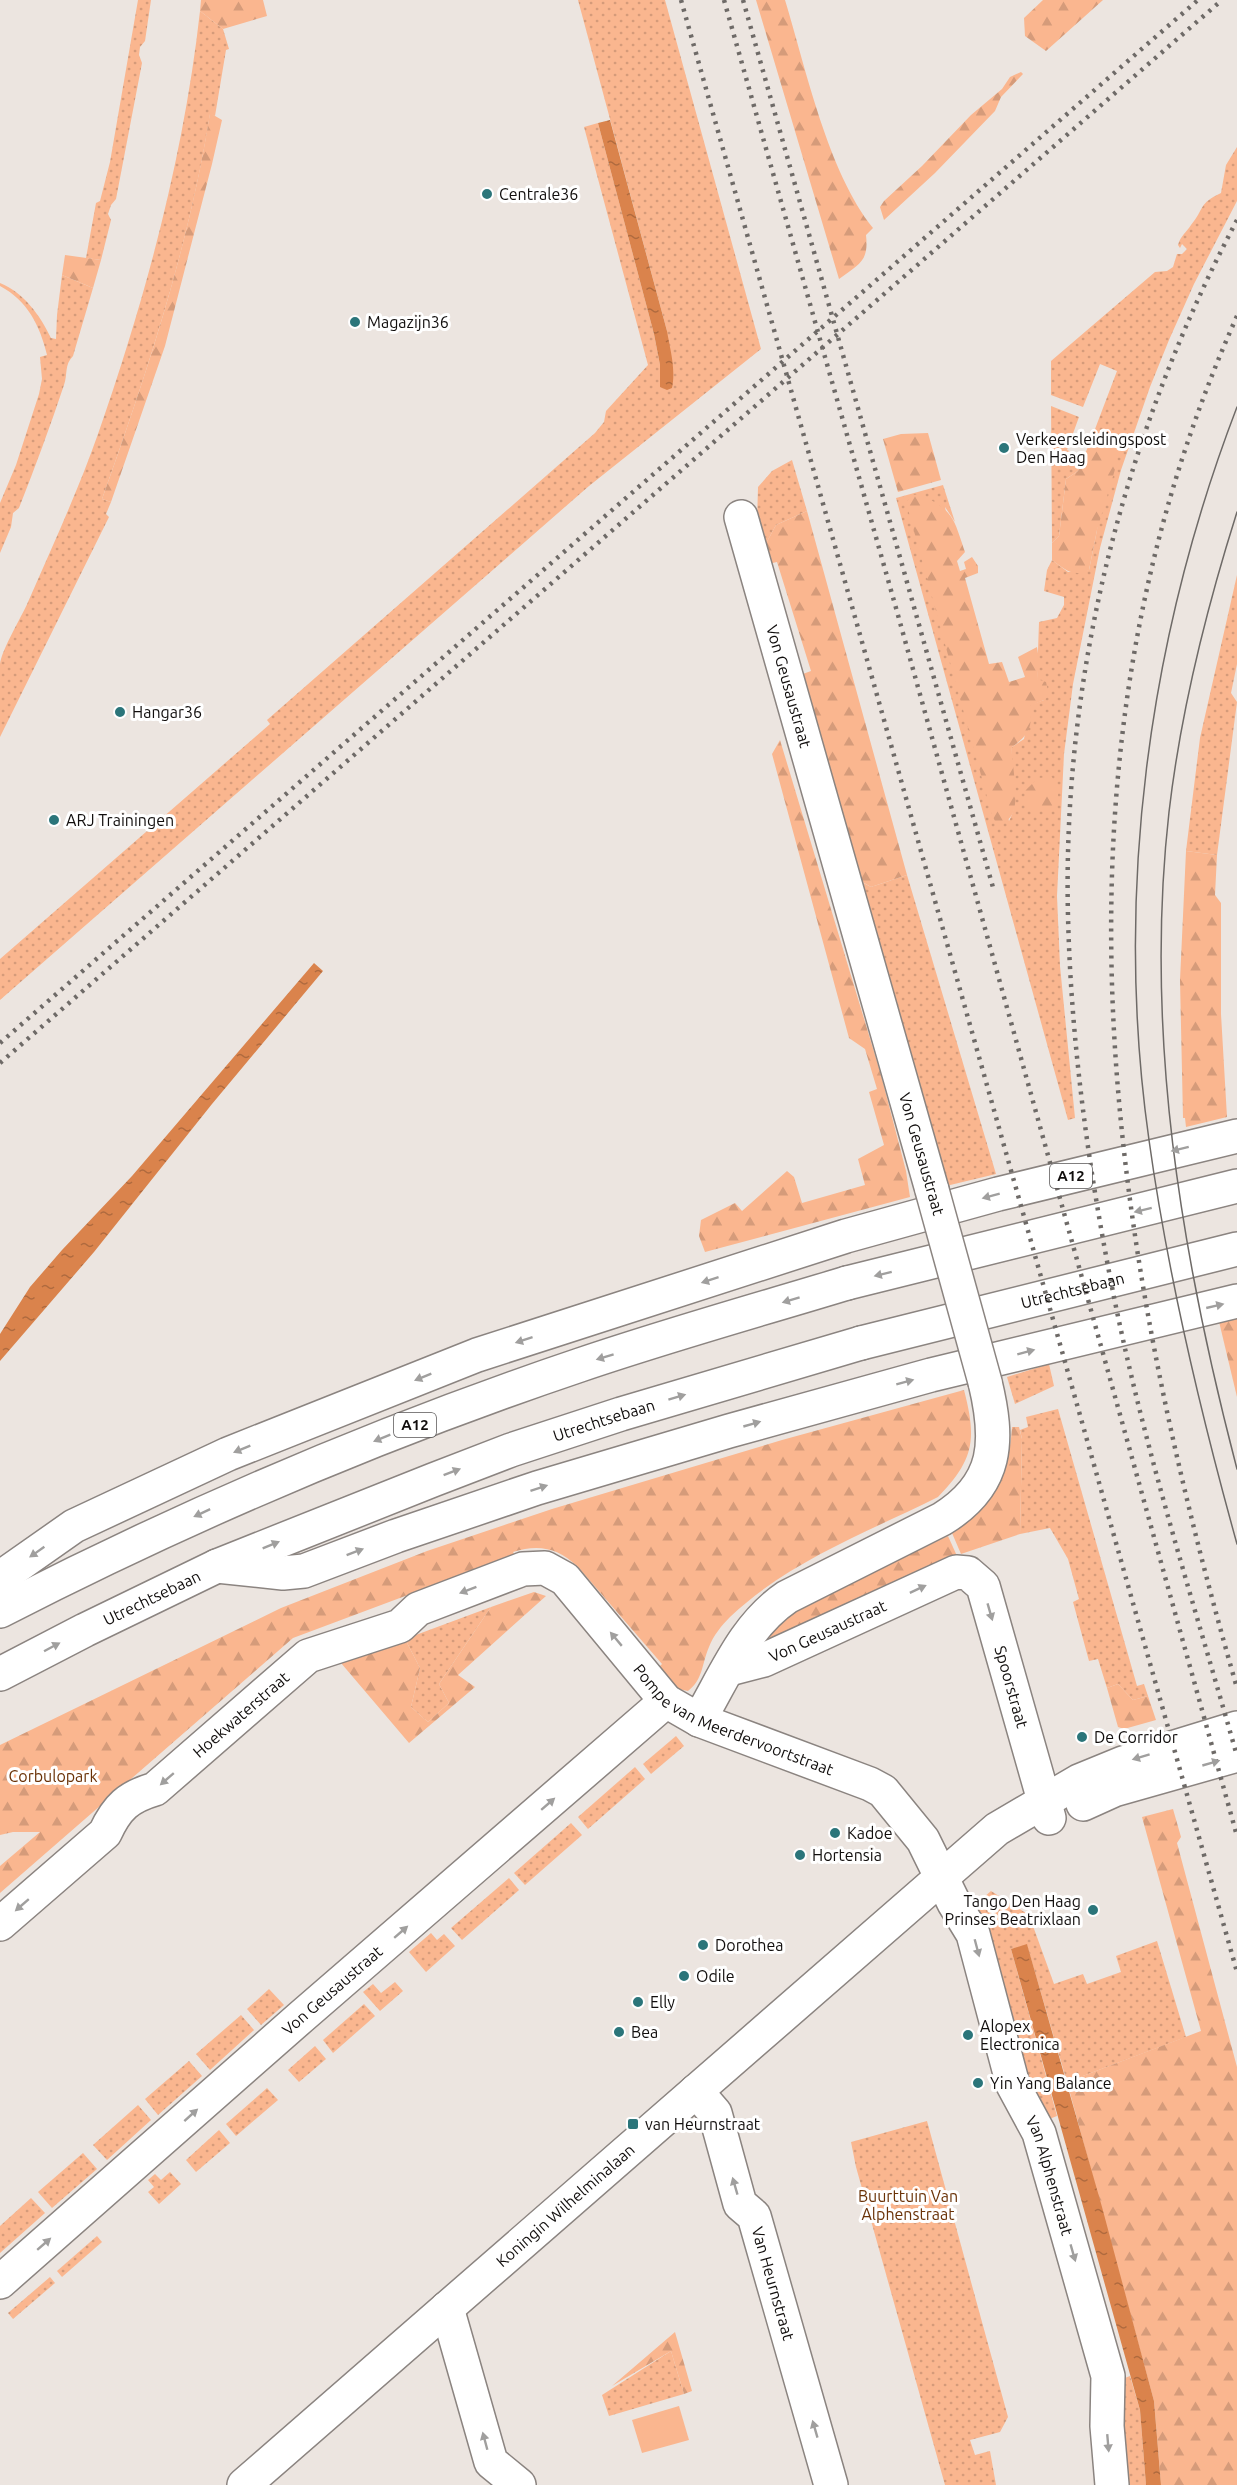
<svg xmlns="http://www.w3.org/2000/svg" width="1237" height="2485" viewBox="0 0 1237 2485" font-family="Ubuntu,sans-serif">
<style>
.green{fill:url(#green-dots)}
.forest{fill:url(#forest-firs)}
.pitch{fill:#fab68f}
.water{fill:url(#water-ripples)}
.lines{fill:none;stroke-linecap:round;stroke-linejoin:round}
.minor-casing{stroke:#8b8480;stroke-width:36}
.major-casing{stroke:#8b8480;stroke-width:36}
.highway-casing{stroke:#8b8480;stroke-width:36}
.minor{stroke:#fff;stroke-width:33}
.major{stroke:#fff;stroke-width:33}
.highway{stroke:#fff;stroke-width:33}
.tram{stroke:#6e6a67;stroke-width:1.5}
.rail{stroke:#6e6a67;stroke-width:4.5;stroke-dasharray:3 6;stroke-linecap:butt}
.minor-bridge-casing{stroke:#8b8480;stroke-width:36;stroke-linecap:butt}
.minor-bridge{stroke:#fff;stroke-width:33}
.oneway{fill:#a09f9e}
.poi-dot{fill:#2b757a;stroke:#fff;stroke-width:2}
.labels{text-anchor:middle;stroke-width:6;stroke-linejoin:round;paint-order:stroke}
.shield{fill:#fff;stroke:#585656;stroke-width:1.5}
.shield-label{font-size:15px;font-weight:bold;fill:#110e0d}
.poi-label{font-size:16px;fill:#110e0d;stroke:#fff;text-anchor:start}
.street-label{font-size:16px;fill:#110e0d;stroke:#fff}
.park-label{font-size:16px;fill:#6a3207;stroke:#fff}
</style>
<defs>
<pattern id="green-dots" width="8" height="8" patternUnits="userSpaceOnUse" patternTransform="scale(1.5)"><rect width="8" height="8" fill="#fab68f"/><path d="M2 2h.1M6 6h.1" fill="none" stroke="#d59b7a" stroke-width="1.8" stroke-linecap="round"/></pattern>
<pattern id="forest-firs" width="22" height="20" patternUnits="userSpaceOnUse" patternTransform="scale(1.5)"><rect width="22" height="20" fill="#fab68f"/><path d="M5 1l3.5 6h-7zM16 11l3.5 6h-7z" fill="#d59b7a"/></pattern>
<pattern id="water-ripples" width="26" height="14" patternUnits="userSpaceOnUse" patternTransform="scale(1.5)"><rect width="26" height="14" fill="#da834c"/><path d="M2 4q2-2 4 0t4 0M15 11q2-2 4 0t4 0" fill="none" stroke="#af6a3e"/></pattern>
</defs>
<rect width="100%" height="100%" fill="#ece5e0"/>
<g class="green">
<polygon points="138,0 151,0 145,41 140,47 139,55 142,63 116,199 111,205 108,214 111,220 101,260 86,258 96,203 100,201 110,162"/>
<polygon points="578,0 665,0 761,349 589,486 0,1000 0,959 270,724 267,720 595,433 604,422 606,411 648,365 584,127 598,123 654,334 660,365 660,387 667,331"/>
<path d="M 200,11 L 223,29 L 229,49 L 226,50 L 215,116 L 210,114 C 189,246 147,373 102,499 L 111,502 L 106,514 L 109,517 L 0,737 C 0,714 0,687 0,664 C 2,649 21,618 28,602 C 52,547 78,491 98,434 C 146,297 184,155 200,11 Z"/>
<path d="M 1237,147 L 1237,201 L 1194,284 L 1169,340 L 1150,387 L 1121,470 L 1100,548 L 1073,684 L 1064,754 L 1057,896 L 1060,966 L 1075,1118 L 1068,1120 L 896,498 L 943,485 L 955,522 L 945,507 L 1009,821 C 1022,797 1009,772 1012,747 L 1024,739 L 1030,705 L 1044,700 L 1037,679 L 1039,622 L 1057,618 L 1064,605 L 1064,597 L 1044,591 L 1047,570 L 1052,560 L 1068,572 L 1089,570 L 1097,530 L 1106,437 L 1092,437 L 1117,371 L 1100,364 L 1083,407 L 1051,395 L 1051,361 L 1155,272 L 1167,271 L 1173,267 L 1177,254 L 1182,254 L 1187,249 L 1182,244 L 1180,248 L 1178,245 C 1181,235 1186,233 1191,225 C 1205,208 1198,204 1221,193 L 1226,165 Z"/>
<path d="M 62,275 L 93,288 L 73,356 C 64,365 68,374 64,385 C 50,427 35,467 19,508 L 13,513 L 11,527 L 0,553 L 0,503 L 16,465 L 39,394 L 42,379 L 40,357 L 47,355 C 40,326 28,301 0,286 L 0,283 C 24,293 40,315 51,338 L 56,339 L 57,315 Z"/>
<polygon points="1051,406 1079,417 1067,450 1084,457 1078,471 1066,479 1059,536 1052,543"/>
<polygon points="792,460 807,511 776,525 763,549 757,523 758,487 772,471"/>
<polygon points="1237,575 1237,664 1231,693 1237,702 1217,855 1186,851 1200,738"/>
<polygon points="907,875 996,1174 946,1186 858,880 871,887"/>
<polygon points="1049,1364 1054,1386 1015,1404 1007,1377"/>
<polygon points="1058,1409 1137,1686 1144,1684 1148,1696 1133,1700 1118,1684 1107,1688 1098,1659 1089,1661 1073,1602 1079,1599 1068,1559 1050,1528 1020,1534 1022,1439 1020,1430 1028,1427 1026,1417"/>
<polygon points="491,1607 439,1684 449,1703 428,1722 411,1707 420,1668 405,1639"/>
<polygon points="676,1736 684,1746 651,1774 643,1764"/>
<polygon points="635,1767 645,1779 588,1829 578,1817"/>
<polygon points="571,1823 582,1835 525,1885 514,1873"/>
<polygon points="509,1878 519,1890 462,1940 451,1928"/>
<polygon points="991,1891 1029,1915 1054,1984 1083,1974 1087,1984 1121,1972 1116,1956 1157,1941 1186,2037 1067,2082 1027,1945 1011,1949 1057,2116 1044,2121 1033,2104 969,1910"/>
<polygon points="431,1933 437,1940 444,1934 455,1946 426,1972 409,1952"/>
<polygon points="395,1982 403,1991 380,2011 363,1992 373,1984 381,1993"/>
<polygon points="269,1989 284,2005 261,2025 247,2009"/>
<polygon points="364,2004 375,2016 333,2053 323,2040"/>
<polygon points="241,2015 254,2030 210,2070 196,2054"/>
<polygon points="315,2046 326,2059 299,2082 288,2070"/>
<polygon points="189,2061 202,2076 158,2115 145,2099"/>
<polygon points="267,2088 278,2100 236,2136 226,2124"/>
<polygon points="138,2105 151,2120 107,2160 93,2145"/>
<polygon points="927,2121 1008,2417 1000,2432 970,2440 975,2455 990,2451 996,2485 945,2485 856,2167 851,2142"/>
<polygon points="219,2130 230,2143 196,2172 186,2160"/>
<polygon points="83,2153 97,2169 52,2208 38,2192"/>
<polygon points="170,2172 181,2184 159,2204 148,2192 154,2187 148,2180 155,2174 161,2180"/>
<polygon points="31,2198 45,2213 0,2253 0,2226"/>
<polygon points="97,2236 102,2242 62,2277 57,2271"/>
<polygon points="50,2277 55,2283 13,2319 8,2313"/>
<polygon points="671,2351 684,2394 609,2416 602,2395"/>
<polygon points="1130,2376 1140,2410 1146,2485 1127,2485 1117,2381"/>
</g>
<g class="forest">
<polygon points="201,0 263,0 267,16 223,29 200,11"/>
<path d="M 756,0 L 785,0 C 806,69 828,172 873,228 L 866,235 C 869,262 859,264 839,279 Z"/>
<polygon points="1043,0 1103,0 1046,51 1025,36 1024,18"/>
<polygon points="1021,72 1023,74 1001,97 995,111 935,173 884,220 880,207 884,201 922,166 971,115 1002,89 1010,77"/>
<path d="M 210,113 L 222,120 L 212,164 L 165,346 L 111,502 L 102,499 C 147,373 189,246 210,113 Z"/>
<polygon points="65,255 101,260 93,288 62,275"/>
<polygon points="928,433 941,480 898,492 883,439 901,434"/>
<path d="M 1092,437 L 1106,437 L 1117,441 L 1116,466 L 1097,530 L 1089,570 C 1074,578 1064,569 1052,560 L 1052,543 L 1059,536 L 1066,479 L 1078,471 Z"/>
<path d="M 920,494 C 954,512 953,516 965,552 L 957,561 L 960,571 L 966,569 L 964,562 L 972,557 L 978,566 L 978,573 L 965,578 L 989,664 L 1002,662 L 1009,682 L 1025,677 L 1018,657 L 1037,647 L 1039,660 L 1037,679 L 1046,682 L 1049,696 L 1044,700 L 1030,706 C 1033,726 1029,735 1012,747 C 1010,765 1029,829 995,821 L 992,815 L 906,502 L 913,495 Z"/>
<polygon points="807,511 907,875 871,887 852,876 800,675 811,671 777,562 768,564 763,549 776,525"/>
<polygon points="780,740 881,1075 906,1171 910,1197 705,1252 699,1236 701,1220 735,1203 742,1211 787,1171 794,1177 802,1203 865,1185 858,1159 884,1145 869,1092 877,1089 865,1049 849,1038 772,754"/>
<path d="M 1052,777 L 1058,794 L 1058,805 C 1046,811 1040,813 1028,808 L 1025,791 L 1038,778 Z"/>
<polygon points="1186,851 1217,855 1215,895 1221,903 1221,1014 1227,1117 1186,1127 1185,1118 1183,1118 1180,980"/>
<polygon points="1237,1304 1237,1397 1216,1309"/>
<path d="M 964,1390 C 977,1440 974,1460 938,1497 C 866,1533 789,1561 730,1617 C 722,1625 713,1636 709,1647 C 702,1663 703,1680 688,1691 L 678,1689 L 659,1667 L 662,1664 L 578,1567 C 558,1548 539,1544 513,1552 L 515,1555 L 293,1638 L 0,1893 L 0,1866 L 40,1832 L 13,1832 L 0,1835 L 0,1745 L 281,1608 L 427,1551 L 552,1509 L 782,1440 Z"/>
<path d="M 1012,1427 L 1019,1427 L 1022,1439 L 1020,1534 L 961,1554 L 952,1533 C 992,1505 1009,1477 1012,1427 Z"/>
<polygon points="948,1536 957,1556 765,1645 763,1640 796,1611 815,1600"/>
<polygon points="534,1592 546,1596 458,1675 475,1687 409,1743 341,1663 405,1639 420,1668 411,1707 428,1722 449,1703 439,1684 491,1607"/>
<polygon points="1118,1684 1133,1700 1148,1696 1156,1720 1124,1729 1118,1727 1107,1688"/>
<polygon points="1173,1809 1181,1837 1177,1843 1237,2067 1237,2485 1161,2485 1154,2401 1067,2082 1201,2031 1142,1817"/>
<polygon points="675,2332 692,2391 684,2394 671,2351 612,2386"/>
</g>
<polygon class="pitch" points="679,2406 689,2440 642,2453 632,2420"/>
<g class="water">
<path d="M 610,120 L 667,331 C 670,349 676,369 672,388 L 667,390 L 660,387 L 660,365 L 654,334 L 598,123 Z"/>
<polygon points="314,963 323,971 212,1104 94,1252 0,1361 0,1334 30,1287 62,1250 132,1176"/>
<polygon points="1027,1944 1102,2207 1154,2401 1161,2485 1146,2485 1140,2410 1011,1949"/>
</g>
<g class="lines">
<defs>
<g id="minor">
<path id="s1" d="M 741,517 L 932,1190"/>
<path id="s2" d="M 729,1669 L 764,1660 L 956,1572 L 968,1573 L 983,1586 L 1049,1818"/>
<path d="M 699,1720 C 725,1676 744,1626 787,1597 L 942,1519 C 999,1484 999,1440 985,1382"/>
<polyline points="1083,1804 1114,1790 1237,1755"/>
<path id="s3" d="M 0,1924 L 105,1833 C 117,1807 128,1797 155,1789 L 308,1656 L 400,1626 L 418,1609 L 523,1569 L 545,1568 L 565,1579 L 666,1701 L 699,1720 L 870,1784 L 883,1791 L 923,1840 L 954,1903 L 973,1934 L 1013,2085 L 1039,2133 L 1108,2376 L 1107,2426 L 1112,2485"/>
<path id="s4" d="M 696,2091 L 715,2113 L 740,2204 L 754,2216 L 831,2485"/>
<path id="s5" d="M 0,2282 L 301,2017 L 666,1701"/>
<polyline points="447,2308 491,2462 519,2485"/>
<path id="s6" d="M 244,2485 L 997,1829 L 1079,1781 L 1123,1763 L 1237,1728"/>
</g>
<g id="major">
<polyline points="847,1283 1237,1186"/>
<path id="s7" d="M 861,1343 L 1237,1249"/>
</g>
<g id="highway">
<polyline points="217,1566 283,1573 304,1571 396,1536 537,1488 729,1431 931,1375 1237,1301"/>
<polyline points="0,1578 74,1526 228,1454 477,1355 846,1236 998,1194 1237,1136"/>
<path d="M 0,1611 C 187,1515 381,1432 580,1365 C 668,1335 758,1310 847,1283"/>
<path id="s8" d="M 0,1674 L 85,1630 L 217,1566 L 433,1480 L 511,1450 L 621,1414 L 861,1343"/>
</g>
</defs>
<use href="#minor" class="minor-casing"/>
<use href="#major" class="major-casing"/>
<use href="#highway" class="highway-casing"/>
<use href="#minor" class="minor"/>
<use href="#major" class="major"/>
<use href="#highway" class="highway"/>
<g class="tram">
<path d="M 1237,407 C 1148,639 1114,894 1149,1140 C 1168,1277 1200,1411 1237,1544"/>
<path d="M 1237,512 C 1206,610 1181,709 1169,812 C 1144,1033 1181,1255 1237,1469"/>
</g>
<g class="rail">
<polyline points="681,0 1237,1972"/>
<polyline points="724,0 896,608 1237,1836"/>
<polyline points="743,0 994,891"/>
<path d="M 1237,220 C 1125,432 1062,675 1068,916 C 1071,1041 1088,1165 1112,1287 C 1143,1445 1193,1600 1237,1756"/>
<path d="M 1237,316 C 1036,765 1106,1232 1237,1688"/>
<polyline points="0,1043 1198,0"/>
<polyline points="0,1063 1222,0"/>
</g>
<defs>
<polyline id="minor-bridge" points="932,1190 985,1382"/>
</defs>
<use href="#minor-bridge" class="minor-bridge-casing"/>
<use href="#minor-bridge" class="minor-bridge"/>
</g>
<defs><path id="oneway-solid" d="M-6-.8H1V-3.2L6.5 0L1 3.2V.8H-6Z" transform="scale(1.5)"/></defs>
<g class="oneway">
<use href="#oneway-solid" transform="translate(1180 1149) rotate(166)"/>
<use href="#oneway-solid" transform="translate(991 1196) rotate(165)"/>
<use href="#oneway-solid" transform="translate(1143 1210) rotate(166)"/>
<use href="#oneway-solid" transform="translate(883 1274) rotate(166)"/>
<use href="#oneway-solid" transform="translate(710 1280) rotate(162)"/>
<use href="#oneway-solid" transform="translate(791 1300) rotate(163)"/>
<use href="#oneway-solid" transform="translate(1215 1306) rotate(-13)"/>
<use href="#oneway-solid" transform="translate(524 1340) rotate(162)"/>
<use href="#oneway-solid" transform="translate(1026 1352) rotate(-15)"/>
<use href="#oneway-solid" transform="translate(605 1357) rotate(163)"/>
<use href="#oneway-solid" transform="translate(423 1377) rotate(158)"/>
<use href="#oneway-solid" transform="translate(905 1382) rotate(-15)"/>
<use href="#oneway-solid" transform="translate(677 1397) rotate(-17)"/>
<use href="#oneway-solid" transform="translate(752 1424) rotate(-16)"/>
<use href="#oneway-solid" transform="translate(382 1438) rotate(158)"/>
<use href="#oneway-solid" transform="translate(242 1449) rotate(158)"/>
<use href="#oneway-solid" transform="translate(452 1472) rotate(-21)"/>
<use href="#oneway-solid" transform="translate(539 1488) rotate(-18)"/>
<use href="#oneway-solid" transform="translate(202 1513) rotate(155)"/>
<use href="#oneway-solid" transform="translate(271 1545) rotate(-22)"/>
<use href="#oneway-solid" transform="translate(37 1552) rotate(145)"/>
<use href="#oneway-solid" transform="translate(355 1552) rotate(-21)"/>
<use href="#oneway-solid" transform="translate(918 1589) rotate(-25)"/>
<use href="#oneway-solid" transform="translate(468 1590) rotate(159)"/>
<use href="#oneway-solid" transform="translate(990 1612) rotate(74)"/>
<use href="#oneway-solid" transform="translate(616 1639) rotate(-130)"/>
<use href="#oneway-solid" transform="translate(52 1647) rotate(-28)"/>
<use href="#oneway-solid" transform="translate(1141 1757) rotate(163)"/>
<use href="#oneway-solid" transform="translate(1211 1763) rotate(-16)"/>
<use href="#oneway-solid" transform="translate(167 1779) rotate(139)"/>
<use href="#oneway-solid" transform="translate(548 1804) rotate(-41)"/>
<use href="#oneway-solid" transform="translate(22 1905) rotate(139)"/>
<use href="#oneway-solid" transform="translate(401 1932) rotate(-41)"/>
<use href="#oneway-solid" transform="translate(977 1948) rotate(75)"/>
<use href="#oneway-solid" transform="translate(191 2115) rotate(-42)"/>
<use href="#oneway-solid" transform="translate(735 2186) rotate(-106)"/>
<use href="#oneway-solid" transform="translate(44 2244) rotate(-41)"/>
<use href="#oneway-solid" transform="translate(1073 2253) rotate(74)"/>
<use href="#oneway-solid" transform="translate(815 2429) rotate(-106)"/>
<use href="#oneway-solid" transform="translate(485 2441) rotate(-105)"/>
<use href="#oneway-solid" transform="translate(1108 2443) rotate(85)"/>
</g>
<g class="poi-dot">
<circle cx="487" cy="194" r="6"/>
<circle cx="355" cy="322" r="6"/>
<circle cx="1004" cy="448" r="6"/>
<circle cx="120" cy="712" r="6"/>
<circle cx="54" cy="820" r="6"/>
<circle cx="1082" cy="1737" r="6"/>
<circle cx="835" cy="1833" r="6"/>
<circle cx="800" cy="1855" r="6"/>
<circle cx="1093" cy="1910" r="6"/>
<circle cx="703" cy="1945" r="6"/>
<circle cx="684" cy="1976" r="6"/>
<circle cx="638" cy="2002" r="6"/>
<circle cx="619" cy="2032" r="6"/>
<circle cx="968" cy="2035" r="6"/>
<circle cx="978" cy="2083" r="6"/>
<rect x="627" y="2118" width="12" height="12" rx="3"/>
</g>
<g class="labels">
<g class="shield">
<rect x="1050" y="1164" width="42" height="24" rx="4.5"/>
<rect x="394" y="1413" width="42" height="24" rx="4.5"/>
</g>
<g class="shield-label">
<text x="1071" y="1181">A12</text>
<text x="415" y="1430">A12</text>
</g>
<g class="poi-label">
<text x="499" y="200">Centrale36</text>
<text x="367" y="328">Magazijn36</text>
<text x="1016" y="445">Verkeersleidingspost<tspan x="1016" dy="18">Den Haag</tspan></text>
<text x="132" y="718">Hangar36</text>
<text x="66" y="826">ARJ Trainingen</text>
<text x="1094" y="1743">De Corridor</text>
<text x="847" y="1839">Kadoe</text>
<text x="812" y="1861">Hortensia</text>
<text x="1081" y="1907" text-anchor="end">Tango Den Haag<tspan x="1081" dy="18">Prinses Beatrixlaan</tspan></text>
<text x="715" y="1951">Dorothea</text>
<text x="696" y="1982">Odile</text>
<text x="650" y="2008">Elly</text>
<text x="980" y="2032">Alopex<tspan x="980" dy="18">Electronica</tspan></text>
<text x="631" y="2038">Bea</text>
<text x="990" y="2089">Yin Yang Balance</text>
<text x="645" y="2130">van Heurnstraat</text>
</g>
<g class="street-label">
<text dy="6" stroke="none"><textPath href="#s1" startOffset="176">Von Geusaustraat</textPath></text>
<text transform="translate(922 1154) rotate(74)" y="6">Von Geusaustraat</text>
<text dy="6" stroke="none"><textPath href="#s7" startOffset="218">Utrechtsebaan</textPath></text>
<text dy="6" stroke="none"><textPath href="#s8" startOffset="656">Utrechtsebaan</textPath></text>
<text dy="6" stroke="none"><textPath href="#s8" startOffset="170">Utrechtsebaan</textPath></text>
<text dy="6" stroke="none"><textPath href="#s2" startOffset="106">Von Geusaustraat</textPath></text>
<text dy="6" stroke="none"><textPath href="#s2" startOffset="384">Spoorstraat</textPath></text>
<text dy="6" stroke="none"><textPath href="#s3" startOffset="322">Hoekwaterstraat</textPath></text>
<text dy="6" stroke="none"><textPath href="#s3" startOffset="916">Pompe van Meerdervoortstraat</textPath></text>
<text dy="6" stroke="none"><textPath href="#s5" startOffset="442">Von Geusaustraat</textPath></text>
<text dy="6" stroke="none"><textPath href="#s3" startOffset="1508">Van Alphenstraat</textPath></text>
<text dy="6" stroke="none"><textPath href="#s6" startOffset="426">Koningin Wilhelminalaan</textPath></text>
<text dy="6" stroke="none"><textPath href="#s4" startOffset="212">Van Heurnstraat</textPath></text>
</g>
<g class="park-label">
<text x="53" y="1782">Corbulopark</text>
<text x="908" y="2202">Buurttuin Van<tspan x="908" dy="18">Alphenstraat</tspan></text>
</g>
</g>
</svg>
